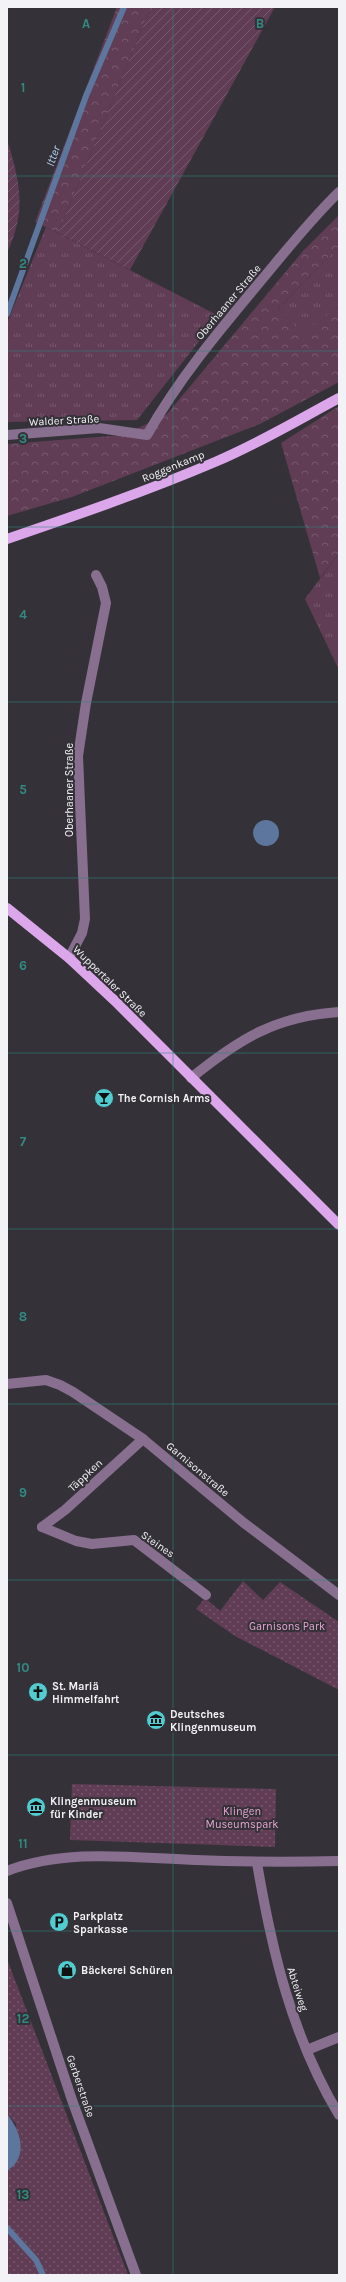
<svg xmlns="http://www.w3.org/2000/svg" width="346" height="2282" viewBox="0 0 346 2282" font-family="Karla,sans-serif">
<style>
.grass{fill:url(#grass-tufts)}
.forest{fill:url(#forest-crowns)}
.park{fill:url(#park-dots)}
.garden{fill:url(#garden-furrows)}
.water{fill:#5c769e}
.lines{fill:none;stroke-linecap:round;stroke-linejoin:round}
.stream{stroke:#5c769e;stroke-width:6}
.minor{stroke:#886e8f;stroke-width:10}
.major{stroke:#dca6eb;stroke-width:10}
.grid{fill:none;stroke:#318982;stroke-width:1;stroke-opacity:0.55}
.labels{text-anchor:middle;stroke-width:4;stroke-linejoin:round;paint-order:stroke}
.street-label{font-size:11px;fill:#f3f2f6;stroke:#343238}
.poi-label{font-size:11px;font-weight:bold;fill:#f3f2f6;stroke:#343238;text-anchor:start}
.park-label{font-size:11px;fill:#e9a6d4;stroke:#343238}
.water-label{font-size:12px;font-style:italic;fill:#b5cef4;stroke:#343238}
.grid-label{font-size:13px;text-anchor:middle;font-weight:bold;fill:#318982;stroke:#343238;stroke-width:4;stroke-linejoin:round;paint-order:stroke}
</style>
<defs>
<pattern id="grass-tufts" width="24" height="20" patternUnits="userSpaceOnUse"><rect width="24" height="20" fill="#603c55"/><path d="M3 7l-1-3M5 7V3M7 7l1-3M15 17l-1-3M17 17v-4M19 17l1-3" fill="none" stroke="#77596e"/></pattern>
<pattern id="forest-crowns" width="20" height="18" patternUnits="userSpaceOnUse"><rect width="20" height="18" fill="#603c55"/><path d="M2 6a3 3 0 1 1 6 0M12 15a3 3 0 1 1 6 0" fill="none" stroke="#77596e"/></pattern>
<pattern id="park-dots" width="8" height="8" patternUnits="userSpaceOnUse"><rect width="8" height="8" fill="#603c55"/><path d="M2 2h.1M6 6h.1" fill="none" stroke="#77596e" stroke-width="1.8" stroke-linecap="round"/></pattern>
<pattern id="garden-furrows" width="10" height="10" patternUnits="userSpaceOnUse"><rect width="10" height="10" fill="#603c55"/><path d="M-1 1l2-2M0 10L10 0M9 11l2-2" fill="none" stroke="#77596e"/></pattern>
</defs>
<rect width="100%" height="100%" fill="#343238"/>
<g class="grass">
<polygon points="46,227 219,316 137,420 7,422 7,323"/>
<polygon points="339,246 339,306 303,335 278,309"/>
<polygon points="339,553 339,670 305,599"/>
</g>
<g class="forest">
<polygon points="117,7 151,7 58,233 35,222"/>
<polygon points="339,215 339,246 278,309 303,334 339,306 339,382 260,424 72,497 7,516 7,444 124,435 167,414 303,251"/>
<polygon points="339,406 339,553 320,578 281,443"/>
</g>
<g class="park">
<polygon points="243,1581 263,1600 280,1582 339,1622 339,1690 235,1636 196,1609 205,1598 220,1611"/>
<polygon points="72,1784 276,1789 275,1847 70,1840"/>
<polygon points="7,1959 128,2275 7,2275 7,2171 12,2168 16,2124 7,2114"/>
</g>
<g class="garden">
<polygon points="151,7 275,7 130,270 58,233"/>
<path d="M 7,139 C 20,183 27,210 7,253 Z"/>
</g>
<g class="water">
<circle cx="266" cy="833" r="13"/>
<path d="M 7,2114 C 21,2131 29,2157 7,2171 Z"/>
</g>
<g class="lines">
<g class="stream">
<polyline points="7,314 86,96 124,7"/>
<polyline points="7,2228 36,2260 43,2275"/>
</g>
<g class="minor">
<path d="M 7,435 L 99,428 L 147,435 C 178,380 218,332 259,283 C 285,252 310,220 339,192"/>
<polyline points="69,958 82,933 85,919 78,756 86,703 106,603 102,587 96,575"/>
<path d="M 191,1078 C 239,1039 276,1016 339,1012"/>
<polyline points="7,1384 46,1380 60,1385 73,1392 143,1439 244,1523 339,1595"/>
<polyline points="42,1527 76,1541 92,1544 134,1540 206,1595"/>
<polyline points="42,1527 65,1510 143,1439"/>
<path d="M 257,1863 C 272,1951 292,2037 339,2115"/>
<path d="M 7,1871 C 67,1848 134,1858 196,1860 C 244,1862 291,1862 339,1861"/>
<polyline points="7,1903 72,2100 136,2275"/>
<polyline points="307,2050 339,2037"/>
</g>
<g class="major">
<path d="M 7,539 C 77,515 147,491 215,462 C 258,444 298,420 339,398"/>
<polyline points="7,908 69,958 115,1001 339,1225"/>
</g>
</g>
<path class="grid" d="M 173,7 L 173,2275M 7,176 L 339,176M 7,351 L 339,351M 7,527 L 339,527M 7,702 L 339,702M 7,878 L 339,878M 7,1053 L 339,1053M 7,1229 L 339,1229M 7,1404 L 339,1404M 7,1580 L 339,1580M 7,1755 L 339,1755M 7,1931 L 339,1931M 7,2106 L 339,2106"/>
<defs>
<symbol id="bar-disc" viewBox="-11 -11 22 22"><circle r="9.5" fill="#51ccd1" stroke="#343238"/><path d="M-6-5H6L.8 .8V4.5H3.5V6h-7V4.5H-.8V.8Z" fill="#111"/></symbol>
<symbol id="church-disc" viewBox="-11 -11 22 22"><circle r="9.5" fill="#51ccd1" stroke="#343238"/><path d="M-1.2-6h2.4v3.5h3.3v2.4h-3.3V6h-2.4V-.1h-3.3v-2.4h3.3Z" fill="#111"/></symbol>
<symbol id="museum-disc" viewBox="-11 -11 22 22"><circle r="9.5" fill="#51ccd1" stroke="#343238"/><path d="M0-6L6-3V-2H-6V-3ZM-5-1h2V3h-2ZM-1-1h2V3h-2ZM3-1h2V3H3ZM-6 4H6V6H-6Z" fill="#111"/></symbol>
<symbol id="parking-disc" viewBox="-11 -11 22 22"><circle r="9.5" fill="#51ccd1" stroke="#343238"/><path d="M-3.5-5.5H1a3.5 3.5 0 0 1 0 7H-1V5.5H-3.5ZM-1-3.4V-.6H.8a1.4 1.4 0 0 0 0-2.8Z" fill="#111"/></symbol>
<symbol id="shop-disc" viewBox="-11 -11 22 22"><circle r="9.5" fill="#51ccd1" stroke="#343238"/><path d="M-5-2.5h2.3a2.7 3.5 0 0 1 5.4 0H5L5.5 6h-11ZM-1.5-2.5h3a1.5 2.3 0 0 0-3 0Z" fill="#111"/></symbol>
</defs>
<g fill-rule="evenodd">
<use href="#bar-disc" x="93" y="1087" width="22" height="22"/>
<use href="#church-disc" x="27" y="1681" width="22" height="22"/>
<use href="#museum-disc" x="145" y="1709" width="22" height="22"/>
<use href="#museum-disc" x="25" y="1796" width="22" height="22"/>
<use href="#parking-disc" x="48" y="1911" width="22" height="22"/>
<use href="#shop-disc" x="56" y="1959" width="22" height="22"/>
</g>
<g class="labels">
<g class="street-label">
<text transform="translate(228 302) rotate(-50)" y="4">Oberhaaner Straße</text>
<text transform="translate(64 420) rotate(-3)" y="4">Walder Straße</text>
<text transform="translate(173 466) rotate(-22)" y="4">Roggenkamp</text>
<text transform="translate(69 790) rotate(-90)" y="4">Oberhaaner Straße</text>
<text transform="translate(110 981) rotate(44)" y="4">Wuppertaler Straße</text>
<text transform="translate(198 1469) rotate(40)" y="4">Garnisonstraße</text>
<text transform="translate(85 1475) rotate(-43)" y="4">Täppken</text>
<text transform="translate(158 1544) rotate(35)" y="4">Steines</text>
<text transform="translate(298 1989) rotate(72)" y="4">Abteiweg</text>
<text transform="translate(81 2086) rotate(71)" y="4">Gerberstraße</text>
</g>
<g class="poi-label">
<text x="118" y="1102">The Cornish Arms</text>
<text x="52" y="1690">St. Mariä<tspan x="52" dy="13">Himmelfahrt</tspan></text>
<text x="170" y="1718">Deutsches<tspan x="170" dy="13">Klingenmuseum</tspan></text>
<text x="50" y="1805">Klingenmuseum<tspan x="50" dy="13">für Kinder</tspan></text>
<text x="73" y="1920">Parkplatz<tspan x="73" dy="13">Sparkasse</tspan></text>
<text x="81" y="1974">Bäckerei Schüren</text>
</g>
<g class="park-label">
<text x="287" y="1630">Garnisons Park</text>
<text x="242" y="1815">Klingen<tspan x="242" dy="13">Museumspark</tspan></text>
</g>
<g class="water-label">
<text transform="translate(53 156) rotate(-70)" y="4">Itter</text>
</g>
</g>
<g class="grid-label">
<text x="86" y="28">A</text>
<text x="260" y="28">B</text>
<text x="23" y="92">1</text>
<text x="23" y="268">2</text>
<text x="23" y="443">3</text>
<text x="23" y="619">4</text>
<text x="23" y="794">5</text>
<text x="23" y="970">6</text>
<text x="23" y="1146">7</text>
<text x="23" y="1321">8</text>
<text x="23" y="1497">9</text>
<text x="23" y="1672">10</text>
<text x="23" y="1848">11</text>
<text x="23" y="2023">12</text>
<text x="23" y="2199">13</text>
</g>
<rect width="346" height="2282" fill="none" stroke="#f3f2f6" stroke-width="16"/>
</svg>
